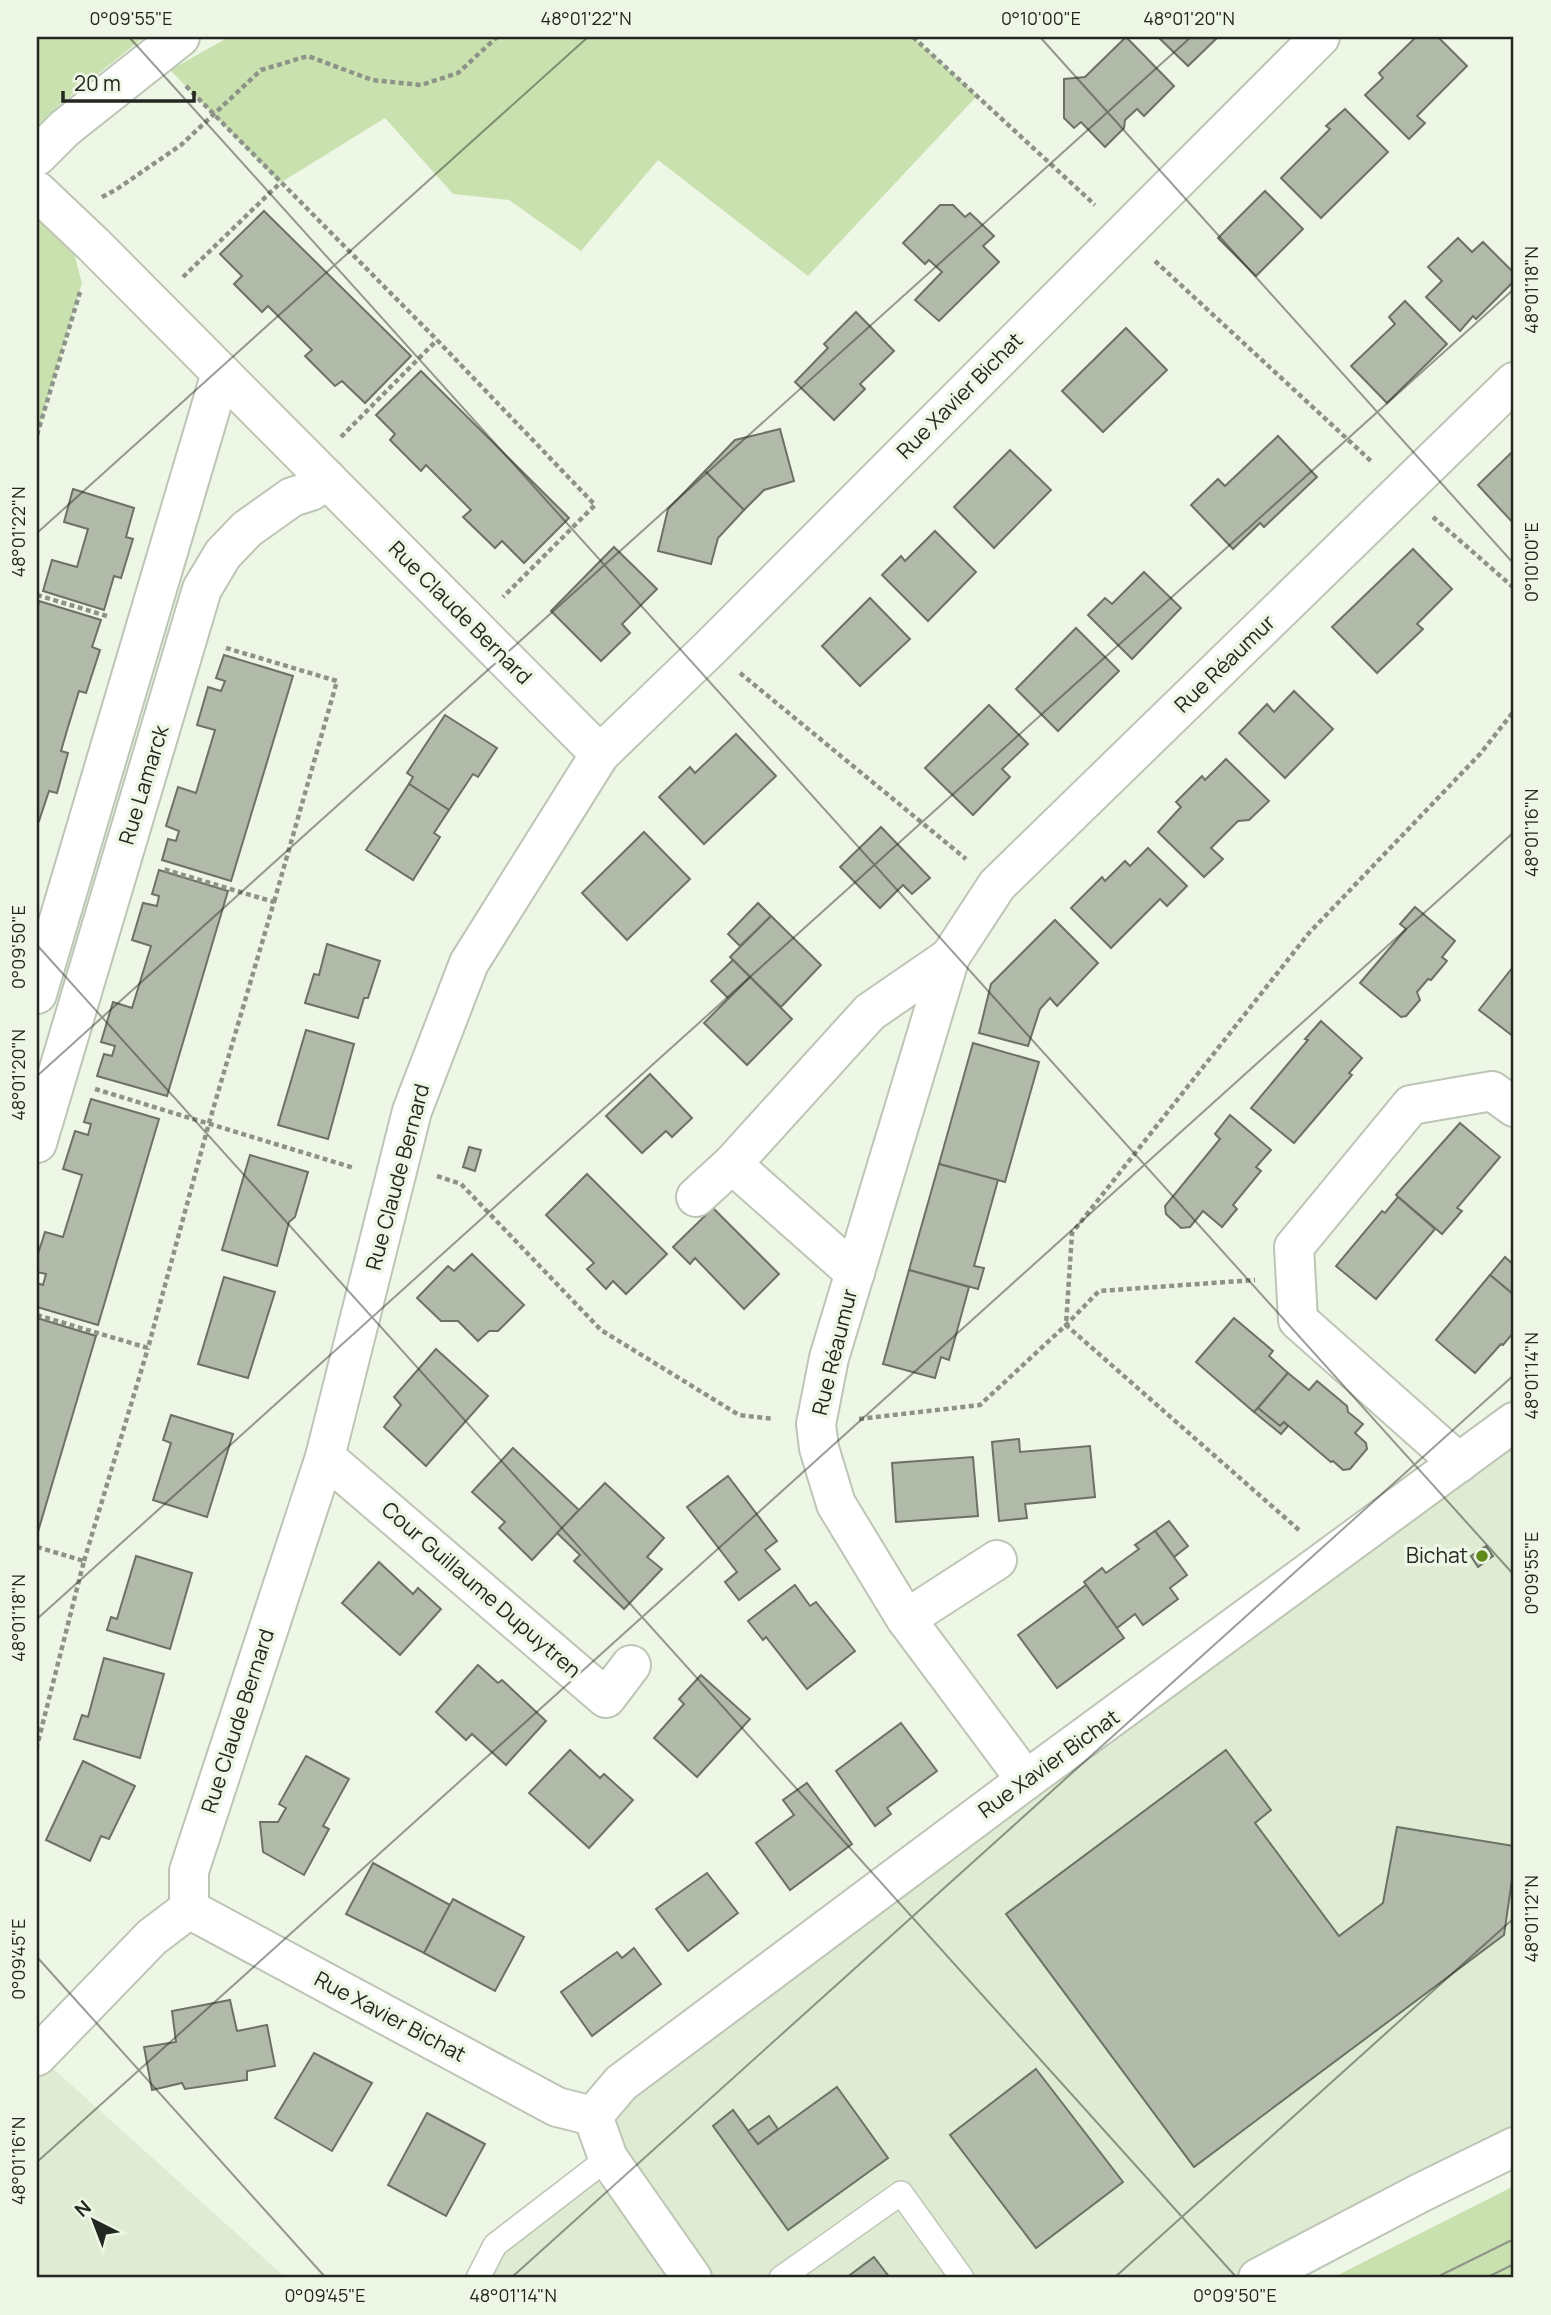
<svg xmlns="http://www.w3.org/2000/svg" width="1551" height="2315" viewBox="0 0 1551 2315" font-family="Manrope,sans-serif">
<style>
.built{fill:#dfebd3}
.green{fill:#c9e1af}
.building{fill:#b2baaa;stroke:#6c7365;stroke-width:2}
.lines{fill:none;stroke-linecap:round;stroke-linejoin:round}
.service-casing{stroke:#bdc5b5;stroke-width:26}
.minor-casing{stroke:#bdc5b5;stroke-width:42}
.tertiary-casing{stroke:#bdc5b5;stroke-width:42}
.path{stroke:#8d9388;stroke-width:4.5;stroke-dasharray:5 3.5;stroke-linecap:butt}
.service{stroke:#fff;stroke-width:23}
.minor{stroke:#fff;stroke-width:38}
.tertiary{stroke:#fff;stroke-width:38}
.tram{stroke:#8f9589;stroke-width:2}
.ticks{fill:none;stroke:#242721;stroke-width:2;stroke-opacity:0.45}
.poi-dot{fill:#5f8918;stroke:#eef7e6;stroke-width:2.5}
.labels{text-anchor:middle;stroke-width:7;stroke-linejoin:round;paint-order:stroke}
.street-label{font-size:21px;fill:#242721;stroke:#eef7e6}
.poi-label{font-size:21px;fill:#242721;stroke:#eef7e6;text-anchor:end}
.neatline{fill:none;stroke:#242721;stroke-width:2.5}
.ticks-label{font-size:18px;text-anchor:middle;fill:#242721}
</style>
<rect width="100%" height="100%" fill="#eef7e6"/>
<g class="built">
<polygon points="1514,1422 1514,2147 1258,2278 478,2278 495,2245 607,2158 593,2116"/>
<polygon points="38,2055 286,2278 37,2278"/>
</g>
<g class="green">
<polygon points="37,37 144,37 58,106 37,126"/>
<polygon points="229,37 913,37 977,96 808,276 658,160 581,251 509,200 453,194 385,118 280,183 170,70"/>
<polygon points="37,193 64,216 82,283 37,435"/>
<polygon points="1514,2186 1514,2278 1332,2278"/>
</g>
<g class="building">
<polygon points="1126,37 1174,86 1144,116 1137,109 1125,120 1124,128 1105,147 1081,122 1074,128 1064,118 1064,79 1085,77"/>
<polygon points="1158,37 1218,37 1188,66"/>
<polygon points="1416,37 1438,37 1467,66 1417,116 1425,123 1409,139 1365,95 1383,78 1379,73"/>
<polygon points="1345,109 1388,152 1321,218 1281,178 1330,129 1326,126"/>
<polygon points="1265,191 1303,229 1256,276 1218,238"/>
<polygon points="940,205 953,205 965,217 970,213 994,236 983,246 999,262 939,321 915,300 942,272 929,260 925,264 903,243"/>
<polygon points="264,211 411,356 365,403 342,381 335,386 305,356 312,350 268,306 262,312 234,284 242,276 220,254"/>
<polygon points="1458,238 1472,252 1483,242 1514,273 1514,281 1476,319 1473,316 1460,331 1426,297 1442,281 1428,267"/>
<polygon points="1405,301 1447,344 1387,403 1351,366 1395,324 1389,317"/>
<polygon points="856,312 894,351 860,384 865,389 834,420 795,382 828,348 824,344"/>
<polygon points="1126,328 1167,370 1103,432 1062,391"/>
<polygon points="421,371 569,518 524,563 502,541 495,548 463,517 471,510 426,465 421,471 390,440 395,434 376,415"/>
<polygon points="780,429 794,481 764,490 744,510 705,471 735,440"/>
<polygon points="1278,436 1317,477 1264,527 1260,523 1233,549 1191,505 1218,479 1225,486"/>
<polygon points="1010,450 1051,490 994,548 954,507"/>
<polygon points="1514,450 1514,524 1478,485"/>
<polygon points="705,471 744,510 718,538 711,564 658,551 668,509"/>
<polygon points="73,489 134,508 126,537 133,539 121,578 114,576 104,610 43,591 52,560 77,567 88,529 64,522"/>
<polygon points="935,531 976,572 928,621 882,575 901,556 905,561"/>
<polygon points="614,547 657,589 622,624 630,633 601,661 551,611"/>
<polygon points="1413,549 1452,589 1417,624 1423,629 1377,673 1332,627"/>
<polygon points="1144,572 1181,608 1132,659 1088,615 1105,598 1112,604"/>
<polygon points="870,598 910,639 860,686 822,646"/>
<polygon points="39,601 101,620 92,647 100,650 86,693 79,691 68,727 61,751 68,753 57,793 49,791 39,821 37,820 37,609"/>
<polygon points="1076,628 1119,671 1058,731 1016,689"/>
<polygon points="224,655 293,676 231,881 162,860 168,839 176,841 179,831 166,826 178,787 196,793 215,730 197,725 208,687 221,691 225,681 216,678"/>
<polygon points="1294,691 1333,729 1285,778 1239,733 1267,704 1274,712"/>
<polygon points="989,705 1028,744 1002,769 1010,777 973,815 925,768"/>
<polygon points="445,715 497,748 478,777 473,774 449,810 409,784 413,777 407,773"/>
<polygon points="736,734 776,776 704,844 659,797 690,767 695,773"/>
<polygon points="1226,759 1269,801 1249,820 1238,821 1211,848 1223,859 1204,877 1158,832 1181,807 1176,802 1202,776 1205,780"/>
<polygon points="409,784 449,810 434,833 440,837 413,880 366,850"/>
<polygon points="881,827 930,878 912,894 903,885 880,908 840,867"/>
<polygon points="644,832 690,879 627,940 582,893"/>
<polygon points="1148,848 1187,886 1167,906 1160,899 1111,948 1071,908 1102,877 1105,881 1125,861 1130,866"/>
<polygon points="159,870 228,891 167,1096 97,1076 104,1054 112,1056 115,1046 101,1042 113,1002 132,1008 151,946 132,940 143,903 157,906 159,896 152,894"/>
<polygon points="758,903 771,916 740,946 728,934"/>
<polygon points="1415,907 1455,941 1442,957 1447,961 1431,980 1428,979 1417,992 1420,1000 1406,1016 1401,1017 1360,983 1406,929 1400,924"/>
<polygon points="771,916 821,965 781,1007 730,957"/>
<polygon points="1055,920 1098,963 1057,1006 1050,998 1040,1009 1028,1046 979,1033 991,984"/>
<polygon points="327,944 380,961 368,998 364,998 358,1018 305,1003 314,974 319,975"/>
<polygon points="733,960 750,977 729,999 711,981"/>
<polygon points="1513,967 1514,968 1514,1037 1479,1010"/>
<polygon points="750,977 792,1019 747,1065 704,1023"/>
<polygon points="1321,1021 1362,1058 1349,1073 1352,1075 1294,1143 1251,1108 1308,1040 1305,1039"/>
<polygon points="306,1030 354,1044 328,1139 278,1125"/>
<polygon points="973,1043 1039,1062 1005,1182 939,1164"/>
<polygon points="650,1074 692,1118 672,1137 666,1131 642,1153 606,1116"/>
<polygon points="91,1099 159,1119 98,1325 37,1307 37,1283 43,1285 46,1274 37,1272 37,1257 45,1232 63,1237 82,1175 63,1169 75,1131 88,1135 91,1124 84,1122"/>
<polygon points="1230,1115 1271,1150 1256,1167 1261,1171 1233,1205 1237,1209 1222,1227 1203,1211 1190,1227 1181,1228 1166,1214 1165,1206 1220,1139 1215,1134"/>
<polygon points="1460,1123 1500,1157 1457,1208 1462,1211 1442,1234 1396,1195"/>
<polygon points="469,1147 481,1150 475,1171 463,1167"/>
<polygon points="250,1155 308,1172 295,1217 289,1222 277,1266 222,1250"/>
<polygon points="939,1164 998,1180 974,1266 984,1268 978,1289 909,1270"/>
<polygon points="587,1174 667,1254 626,1294 613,1281 606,1289 587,1269 594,1263 546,1215"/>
<polygon points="1398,1197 1435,1229 1376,1299 1336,1266 1382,1211 1385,1213"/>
<polygon points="713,1208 779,1274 744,1309 695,1258 690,1264 673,1247"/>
<polygon points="472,1254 524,1305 498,1331 489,1331 478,1341 458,1321 441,1321 417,1298 448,1266 454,1271"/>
<polygon points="1505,1257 1514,1265 1514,1295 1490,1275"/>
<polygon points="909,1270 969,1287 949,1360 941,1357 935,1378 883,1364"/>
<polygon points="1490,1275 1514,1295 1514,1332 1503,1345 1501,1344 1475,1373 1436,1340"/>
<polygon points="224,1277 275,1292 248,1378 198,1364"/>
<polygon points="37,1318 96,1336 37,1535"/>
<polygon points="1234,1318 1273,1351 1269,1356 1288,1373 1254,1412 1196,1362"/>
<polygon points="436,1349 488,1396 426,1466 384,1427 401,1405 394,1397"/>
<polygon points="1288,1373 1309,1390 1317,1381 1347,1406 1348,1412 1363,1424 1355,1433 1366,1443 1367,1449 1350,1469 1343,1470 1333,1461 1331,1462 1284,1422 1280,1426 1258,1408"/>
<polygon points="1258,1408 1280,1426 1284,1422 1288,1426 1281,1434 1254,1412"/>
<polygon points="171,1415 233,1434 207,1517 153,1500 171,1443 163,1440"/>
<polygon points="1019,1439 1020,1452 1090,1446 1095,1497 1025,1504 1027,1518 999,1521 992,1442"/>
<polygon points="513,1448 579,1510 532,1560 499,1528 505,1522 472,1492"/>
<polygon points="973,1457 978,1516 896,1522 892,1463"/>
<polygon points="728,1476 777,1541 765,1550 780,1569 739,1600 725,1582 737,1572 687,1507"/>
<polygon points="605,1483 664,1538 647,1557 662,1569 624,1609 574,1561 580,1555 557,1533"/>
<polygon points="1169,1521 1188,1546 1174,1557 1155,1531"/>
<polygon points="1155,1531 1187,1575 1170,1588 1178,1599 1143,1625 1135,1614 1117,1628 1084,1582 1102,1568 1106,1573 1139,1549 1135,1545"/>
<polygon points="1486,1546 1493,1556 1478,1567 1471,1556"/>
<polygon points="136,1556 192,1573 170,1649 107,1630 111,1617 117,1619"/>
<polygon points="379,1562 413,1594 418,1588 441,1609 400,1655 342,1603"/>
<polygon points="795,1585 810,1606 816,1602 855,1651 807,1689 766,1637 763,1640 748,1621"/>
<polygon points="1086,1585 1124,1638 1057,1688 1018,1635"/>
<polygon points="104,1658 164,1674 140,1758 74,1739 82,1715 88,1717"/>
<polygon points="478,1665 498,1683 502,1680 546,1721 506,1765 472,1734 466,1740 436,1712"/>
<polygon points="701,1675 750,1719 697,1777 654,1738 684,1704 679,1699"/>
<polygon points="901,1723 937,1771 887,1808 891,1814 875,1826 836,1771"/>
<polygon points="570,1750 600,1778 604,1774 633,1800 589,1848 529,1793"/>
<polygon points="1226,1750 1271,1810 1255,1823 1339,1936 1383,1903 1397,1827 1514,1846 1514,1866 1504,1935 1194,2167 1006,1914"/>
<polygon points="306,1756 349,1779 323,1826 329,1829 304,1875 263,1852 260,1822 278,1822 286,1808 279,1804"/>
<polygon points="83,1761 135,1786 109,1839 101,1836 90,1861 46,1840"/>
<polygon points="807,1783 852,1844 790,1890 756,1843 794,1815 783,1800"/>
<polygon points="373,1863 450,1905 424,1953 346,1914"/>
<polygon points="707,1873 738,1913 688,1951 656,1909"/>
<polygon points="453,1899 524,1937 495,1991 424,1953"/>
<polygon points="634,1948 661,1984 592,2036 561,1992 617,1952 622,1958"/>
<polygon points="230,2000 237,2031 267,2025 275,2066 247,2071 247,2080 185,2089 182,2083 152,2090 144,2047 176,2042 172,2011"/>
<polygon points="314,2053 372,2083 332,2151 275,2118"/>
<polygon points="1036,2069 1123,2182 1036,2248 950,2135"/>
<polygon points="837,2087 888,2158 788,2230 713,2126 733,2110 758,2144"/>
<polygon points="427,2113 485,2144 446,2216 388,2185"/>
<polygon points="769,2116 778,2129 758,2144 748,2131"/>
<polygon points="874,2257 890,2278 846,2278"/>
</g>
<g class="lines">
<defs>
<g id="service">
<polyline points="478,2278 495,2245 608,2158"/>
<polyline points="781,2278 901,2193 962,2278"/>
</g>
<g id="minor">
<polyline points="37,156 65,128 180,37"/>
<polyline points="37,191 94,245 600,754 469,963 412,1111 325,1457 189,1871 189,1909 152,1937 37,2056"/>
<polyline points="600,754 710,648 1320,37"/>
<polyline points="37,994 221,373"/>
<polyline points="37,1143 202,589 223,554 247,529 292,497 311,491 327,479"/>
<polyline points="732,1164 855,1273"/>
<polyline points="696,1197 732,1164 870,1012 950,957"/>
<polyline points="325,1457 606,1698 631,1665"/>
<polyline points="1459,1463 1298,1320 1294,1247 1411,1105 1492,1091 1514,1107"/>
<polyline points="906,1619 997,1560"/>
<polyline points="1026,1780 906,1619 836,1504 819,1448 816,1424 829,1358 950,957 997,885 1514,382"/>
<polyline points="189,1909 557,2107 593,2116"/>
<polyline points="692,2278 608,2158 593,2116 621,2083 1026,1780 1514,1422"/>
</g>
<polyline id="tertiary" points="1258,2278 1420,2193 1514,2147"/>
</defs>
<use href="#service" class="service-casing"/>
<use href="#minor" class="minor-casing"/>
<use href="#tertiary" class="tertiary-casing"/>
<g class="path">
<polyline points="913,37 1095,205"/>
<polyline points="186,86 437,340 595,505 503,597"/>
<polyline points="102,197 117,189 181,145 261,70 308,56 372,80 421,85 458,73 497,37"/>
<polyline points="1155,261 1372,462"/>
<polyline points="183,277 280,183"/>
<polyline points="37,435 80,292"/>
<polyline points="341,437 437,340"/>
<polyline points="1433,517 1514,588"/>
<polyline points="37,595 107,616"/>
<polyline points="226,648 337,681 274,902"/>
<polyline points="740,673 966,859"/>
<polyline points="95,1089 354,1168"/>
<polyline points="437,1176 461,1184 601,1330 739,1415 774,1419"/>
<polyline points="37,1315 148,1348 209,1123 274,902 163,869"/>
<polyline points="859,1419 980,1405 1066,1325 1099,1291 1255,1280"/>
<polyline points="1299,1530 1066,1325 1072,1233 1309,933 1480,754 1514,711"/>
<polyline points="37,1547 84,1561 37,1746"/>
<polyline points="84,1561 148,1348"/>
</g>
<use href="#service" class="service"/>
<use href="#minor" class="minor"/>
<use href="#tertiary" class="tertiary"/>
<g class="tram">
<polyline points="1435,2278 1514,2239"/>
<polyline points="1486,2278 1514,2264"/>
</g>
</g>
<path class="ticks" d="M 129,37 L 1514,1575M 1040,37 L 1514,564M 37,533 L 588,37M 37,945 L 1237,2278M 37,1076 L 1191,37M 37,1619 L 1514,289M 37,1957 L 326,2278M 37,2162 L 1514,832M 511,2278 L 1514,1375M 1114,2278 L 1514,1918"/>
<circle class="poi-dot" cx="1482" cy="1556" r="7"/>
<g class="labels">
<g class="street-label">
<text transform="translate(960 396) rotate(-45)" y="7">Rue Xavier Bichat</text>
<text transform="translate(460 613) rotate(45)" y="7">Rue Claude Bernard</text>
<text transform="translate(1225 664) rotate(-44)" y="7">Rue Réaumur</text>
<text transform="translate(144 785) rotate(-73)" y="7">Rue Lamarck</text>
<text transform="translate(398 1177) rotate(-75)" y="7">Rue Claude Bernard</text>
<text transform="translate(835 1352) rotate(-76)" y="7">Rue Réaumur</text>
<text transform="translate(481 1590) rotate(41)" y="7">Cour Guillaume Dupuytren</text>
<text transform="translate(238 1721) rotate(-72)" y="7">Rue Claude Bernard</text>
<text transform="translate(1049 1764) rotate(-36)" y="7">Rue Xavier Bichat</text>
<text transform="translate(390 2017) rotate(28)" y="7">Rue Xavier Bichat</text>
</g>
<g class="poi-label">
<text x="1468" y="1563">Bichat</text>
</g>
</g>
<rect width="1551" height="2315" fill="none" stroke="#eef7e6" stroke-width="77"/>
<g transform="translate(94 2221) rotate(318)" stroke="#eef7e6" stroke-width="5" paint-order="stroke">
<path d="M0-5L12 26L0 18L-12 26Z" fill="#242721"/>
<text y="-10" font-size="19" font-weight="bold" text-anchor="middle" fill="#242721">N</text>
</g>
<path d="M63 91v10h131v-10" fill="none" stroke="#242721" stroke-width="3.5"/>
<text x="74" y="91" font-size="21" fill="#242721" stroke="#eef7e6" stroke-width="5" paint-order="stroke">20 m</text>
<rect x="38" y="38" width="1474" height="2238" class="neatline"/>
<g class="ticks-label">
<text x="131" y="25">0°09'55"E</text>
<text x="586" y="25">48°01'22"N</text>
<text x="1041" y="25">0°10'00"E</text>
<text x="1189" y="25">48°01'20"N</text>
<text transform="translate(1532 290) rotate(-90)" y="6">48°01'18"N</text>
<text transform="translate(19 532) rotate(-90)" y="6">48°01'22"N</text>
<text transform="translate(1532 562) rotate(-90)" y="6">0°10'00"E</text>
<text transform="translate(1532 833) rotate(-90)" y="6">48°01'16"N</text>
<text transform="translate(19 947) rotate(-90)" y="6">0°09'50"E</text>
<text transform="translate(19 1075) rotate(-90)" y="6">48°01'20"N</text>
<text transform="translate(1532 1376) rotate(-90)" y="6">48°01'14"N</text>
<text transform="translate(1532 1573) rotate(-90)" y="6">0°09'55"E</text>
<text transform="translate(19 1618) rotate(-90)" y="6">48°01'18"N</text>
<text transform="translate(1532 1919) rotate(-90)" y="6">48°01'12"N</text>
<text transform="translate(19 1959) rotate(-90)" y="6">0°09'45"E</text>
<text transform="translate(19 2161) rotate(-90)" y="6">48°01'16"N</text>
<text x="325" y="2302">0°09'45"E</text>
<text x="513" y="2302">48°01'14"N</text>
<text x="1235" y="2302">0°09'50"E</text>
</g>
</svg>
